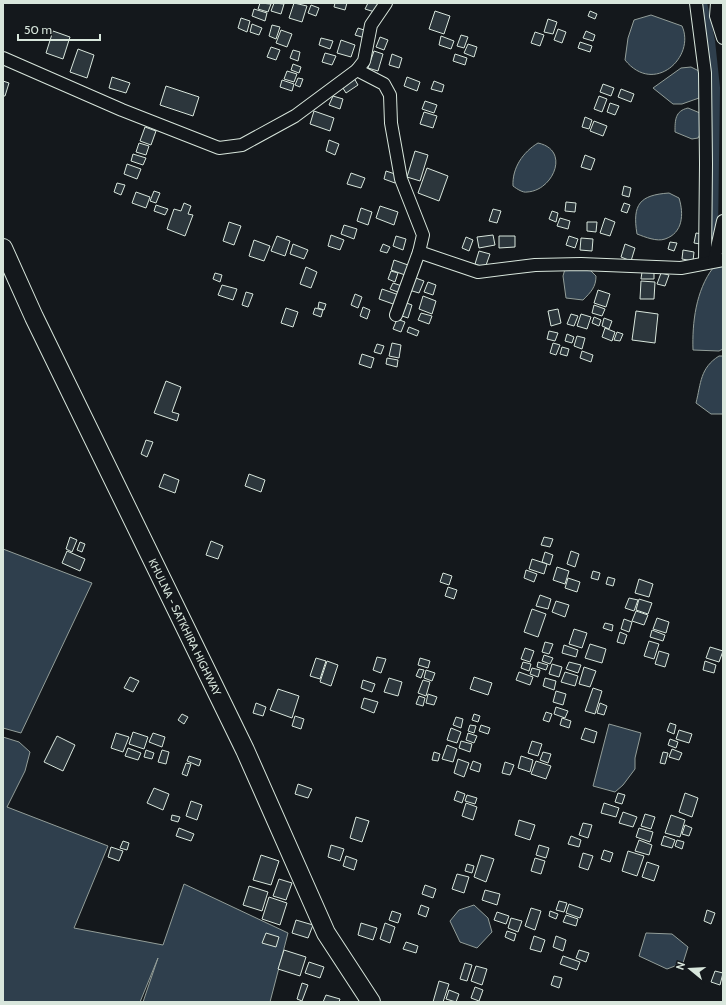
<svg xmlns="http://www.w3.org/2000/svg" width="726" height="1005" viewBox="0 0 726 1005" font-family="Cabin,sans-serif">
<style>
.water{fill:#2f3f4d;stroke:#939e99}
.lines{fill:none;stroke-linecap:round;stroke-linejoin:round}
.canal{stroke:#2f3f4d;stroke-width:12}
.building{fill:#2c363c;stroke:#d8e6dc}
.minor-casing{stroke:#d8e6dc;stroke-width:14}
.highway-casing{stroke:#d8e6dc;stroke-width:20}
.minor{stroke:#14181c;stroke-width:12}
.highway{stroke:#14181c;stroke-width:18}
.labels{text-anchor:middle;stroke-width:3;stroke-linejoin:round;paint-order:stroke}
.street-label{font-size:11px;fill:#d8e6dc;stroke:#14181c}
</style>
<rect width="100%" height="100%" fill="#14181c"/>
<g class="water">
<path d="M 651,15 L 682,26 C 696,57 654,96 625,60 L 628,38 L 634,20 Z"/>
<polygon points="691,67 699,71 701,81 699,98 682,104 673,104 653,88 681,68"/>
<path d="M 688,108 L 700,113 L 703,129 L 698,138 L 692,139 L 675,132 C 675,120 675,111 688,108 Z"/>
<path d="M 538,143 C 571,150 553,191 527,192 C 523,193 517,189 513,186 C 512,168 523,152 538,143 Z"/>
<path d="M 669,193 L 679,198 C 684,214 683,233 665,239 C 657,242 645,237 637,234 C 632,204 640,195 669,193 Z"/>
<path d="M 723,266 L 723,349 L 719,351 L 693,350 C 692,323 696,290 713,268 Z"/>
<path d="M 587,267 L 596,276 C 596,287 591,292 583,300 L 566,298 L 563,276 L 565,269 Z"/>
<path d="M 719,356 L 723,356 L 723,414 L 711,414 L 696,403 C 701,383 700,368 719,356 Z"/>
<polygon points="3,549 92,583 21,733 3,728"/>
<polygon points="609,724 641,733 635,758 635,769 623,785 615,792 593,786"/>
<polygon points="3,737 19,742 30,752 25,771 7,807 108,846 74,928 163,945 184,884 288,933 270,1002 143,1002 158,958 140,1002 3,1002"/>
<polygon points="474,905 488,918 492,932 477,948 460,942 450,921 459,910"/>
<polygon points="646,933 672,934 688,947 683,963 667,969 639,956"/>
</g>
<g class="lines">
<polyline class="canal" points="701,3 709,41 714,88 712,234"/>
</g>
<g class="building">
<polygon points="260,3 271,4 268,12 258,9"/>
<polygon points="274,3 284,4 281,14 271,11"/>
<polygon points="294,3 307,6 302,22 289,18"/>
<polygon points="335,3 347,3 345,10 334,7"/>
<polygon points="368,3 381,3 378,13 365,9"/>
<polygon points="311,5 319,8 316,16 308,13"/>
<polygon points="254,9 267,13 265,21 252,16"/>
<polygon points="435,11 450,16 444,34 429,29"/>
<polygon points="590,11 597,14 595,19 588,16"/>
<polygon points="241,18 250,21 247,32 238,28"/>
<polygon points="548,19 557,22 553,34 544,32"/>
<polygon points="252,24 262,28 259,35 250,32"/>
<polygon points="272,25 280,27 276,39 269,36"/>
<polygon points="358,28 367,31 365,38 355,35"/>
<polygon points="558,29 566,32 562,43 554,40"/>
<polygon points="281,30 292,34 287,47 276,43"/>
<polygon points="53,31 70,37 63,59 46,53"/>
<polygon points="586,31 595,35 593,41 583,38"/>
<polygon points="535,32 544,35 540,46 531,43"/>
<polygon points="461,35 468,37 464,48 457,46"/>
<polygon points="441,36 454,41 451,49 439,45"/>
<polygon points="380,37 388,40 384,50 376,47"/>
<polygon points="321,38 333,41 330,49 319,45"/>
<polygon points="341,40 355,45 351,57 337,53"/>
<polygon points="580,42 592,46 590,52 578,48"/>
<polygon points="468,44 477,47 474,57 464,53"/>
<polygon points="271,47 280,50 276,60 267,57"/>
<polygon points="78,49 94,55 87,78 70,72"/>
<polygon points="293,50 300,52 298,61 290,58"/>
<polygon points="374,51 383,54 378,71 368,68"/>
<polygon points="325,53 336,56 332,65 322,62"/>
<polygon points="392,54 402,58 399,68 389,65"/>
<polygon points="455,54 467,58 465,65 453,61"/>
<polygon points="293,64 301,67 299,73 291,70"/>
<polygon points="287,71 297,74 294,82 284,79"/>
<polygon points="112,77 130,83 126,93 109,88"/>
<polygon points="407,77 420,82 417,91 404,86"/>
<polygon points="298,78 303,79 300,87 295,85"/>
<polygon points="354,78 358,85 346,93 341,85"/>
<polygon points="282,80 294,84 292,91 280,87"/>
<polygon points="3,81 9,83 5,96 3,96"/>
<polygon points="434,81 444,85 442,92 431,89"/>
<polygon points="603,84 614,88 611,96 600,92"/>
<polygon points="166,86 199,97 193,116 160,105"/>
<polygon points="621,89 634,94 631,102 618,97"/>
<polygon points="333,96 343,99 340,109 329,105"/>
<polygon points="599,96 607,99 602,112 594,109"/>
<polygon points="425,101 437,105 434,113 422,109"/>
<polygon points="610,103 619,106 615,115 607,112"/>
<polygon points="314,111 334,118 330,131 310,124"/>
<polygon points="424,112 437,116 433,128 420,124"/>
<polygon points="585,117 592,120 589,129 582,127"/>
<polygon points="594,121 607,126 603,136 590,131"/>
<polygon points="145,127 156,131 151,145 140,141"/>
<polygon points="329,140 339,144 335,155 326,151"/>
<polygon points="139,143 149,146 146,155 136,152"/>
<polygon points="415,151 428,155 420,181 407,177"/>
<polygon points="133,154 146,158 143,165 131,161"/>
<polygon points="585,155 595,159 591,170 581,167"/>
<polygon points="127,164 141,169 137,179 124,174"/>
<polygon points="427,168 448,176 439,201 418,193"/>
<polygon points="386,171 398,175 395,183 384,179"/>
<polygon points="351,173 365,178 361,188 347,184"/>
<polygon points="117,183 125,185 121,195 114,192"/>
<polygon points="624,186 631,188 629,197 622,195"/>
<polygon points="154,191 160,193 156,203 150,201"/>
<polygon points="136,192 150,197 146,208 132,203"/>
<polygon points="566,202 576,203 575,212 565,211"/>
<polygon points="184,203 191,206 188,214 193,215 185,236 167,229 174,209 181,211"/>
<polygon points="624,203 630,205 627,213 621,211"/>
<polygon points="156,205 168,209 165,215 154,211"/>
<polygon points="380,206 398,212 394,225 376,218"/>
<polygon points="361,208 372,212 368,225 357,221"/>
<polygon points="493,209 501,211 497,223 489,221"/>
<polygon points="552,211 558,213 556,222 549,219"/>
<polygon points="560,218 570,221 568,229 557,226"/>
<polygon points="605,218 615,222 610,236 600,233"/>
<polygon points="229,222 241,226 234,245 223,241"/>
<polygon points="587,222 597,222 596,232 587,231"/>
<polygon points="344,225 357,229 354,239 341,234"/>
<polygon points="696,233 702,234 700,244 694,243"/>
<polygon points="331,235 344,240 340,250 328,246"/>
<polygon points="493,235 495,245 479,248 477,237"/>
<polygon points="277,236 290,241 285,256 271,251"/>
<polygon points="396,236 406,239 403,250 393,246"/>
<polygon points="499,236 515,236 515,247 499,248"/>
<polygon points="569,236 578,239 575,248 566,245"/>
<polygon points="466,237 473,240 469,251 462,248"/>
<polygon points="581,238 593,239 592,251 580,250"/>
<polygon points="254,240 270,246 264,261 249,256"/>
<polygon points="670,242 677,243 674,251 668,249"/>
<polygon points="293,244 308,250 304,259 290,254"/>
<polygon points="383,244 390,247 387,253 380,251"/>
<polygon points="625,244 635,248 631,261 621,257"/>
<polygon points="683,250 694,252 693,261 682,259"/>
<polygon points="479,251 490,254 485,268 475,264"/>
<polygon points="394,260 408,265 405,275 391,270"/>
<polygon points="306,267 317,272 311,288 300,284"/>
<polygon points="391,271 398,273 395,282 388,279"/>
<polygon points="642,272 654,272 654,279 641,279"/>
<polygon points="215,273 222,275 220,282 213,279"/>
<polygon points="661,273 669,275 665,286 657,284"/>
<polygon points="413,277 424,281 419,293 409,290"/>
<polygon points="641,281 655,282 654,299 640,299"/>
<polygon points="428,282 436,285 433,295 424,292"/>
<polygon points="393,283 402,286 400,293 390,289"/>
<polygon points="222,285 237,289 233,300 218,295"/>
<polygon points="382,289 399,295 396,305 379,299"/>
<polygon points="598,290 610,294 606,307 594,303"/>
<polygon points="246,292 253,294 248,307 242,305"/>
<polygon points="355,294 362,297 358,308 351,305"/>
<polygon points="423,296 436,301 432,314 419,309"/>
<polygon points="319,302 326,304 324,310 318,308"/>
<polygon points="404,302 412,305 408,318 399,315"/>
<polygon points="594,305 605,309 602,316 592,313"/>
<polygon points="363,307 370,310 367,319 360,316"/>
<polygon points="286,308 298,312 293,327 281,323"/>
<polygon points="315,308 323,310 321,317 313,314"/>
<polygon points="558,309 561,323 551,326 548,311"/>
<polygon points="636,311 658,314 655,343 632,340"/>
<polygon points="421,313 432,316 429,324 418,320"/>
<polygon points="571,314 578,316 574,326 567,324"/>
<polygon points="581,314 591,317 587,329 577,326"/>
<polygon points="594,317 601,320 599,326 592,323"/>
<polygon points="604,318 612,321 609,329 602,326"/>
<polygon points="397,319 405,322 401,332 393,329"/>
<polygon points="409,327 419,331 417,336 407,332"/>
<polygon points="605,328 615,332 612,341 602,337"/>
<polygon points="549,331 558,333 555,341 547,339"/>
<polygon points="617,332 623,334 620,341 614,340"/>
<polygon points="567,334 574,337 572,343 565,341"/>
<polygon points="577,336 585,338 582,349 574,346"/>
<polygon points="392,343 401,345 399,358 389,356"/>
<polygon points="553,343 560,345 556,355 550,353"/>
<polygon points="377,344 384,346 381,354 374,352"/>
<polygon points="562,347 569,349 567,356 560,354"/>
<polygon points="582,351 593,355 591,362 580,358"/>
<polygon points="362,354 374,358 371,368 359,364"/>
<polygon points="387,358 398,360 397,367 386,364"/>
<polygon points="166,381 181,387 172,412 179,414 177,421 154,413"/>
<polygon points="146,440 153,442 147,457 141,454"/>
<polygon points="164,474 179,480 175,493 159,487"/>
<polygon points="249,474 265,480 261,492 245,486"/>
<polygon points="70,537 77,540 72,552 66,549"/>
<polygon points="544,537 553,539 550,547 541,545"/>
<polygon points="211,541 223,546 218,559 206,555"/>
<polygon points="80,542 85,544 82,552 77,550"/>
<polygon points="67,551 85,559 80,571 62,563"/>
<polygon points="571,551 579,554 575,567 567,564"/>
<polygon points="545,552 553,555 550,565 542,562"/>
<polygon points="532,559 547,564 544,574 529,569"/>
<polygon points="557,567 569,571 565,584 553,580"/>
<polygon points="526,570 537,574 534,582 524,578"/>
<polygon points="593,571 600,573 598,580 591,578"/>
<polygon points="443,573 452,576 449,585 440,582"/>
<polygon points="608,577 615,579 613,586 606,584"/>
<polygon points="568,578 580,582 577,592 565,588"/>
<polygon points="639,579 653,584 649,597 635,593"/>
<polygon points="448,587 457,590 454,599 445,596"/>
<polygon points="540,595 551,599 548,609 536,606"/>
<polygon points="629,598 638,600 634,611 625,608"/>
<polygon points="639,599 652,603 648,614 636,610"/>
<polygon points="556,601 569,605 565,617 552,612"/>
<polygon points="532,609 546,614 538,637 524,632"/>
<polygon points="636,611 648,615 644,625 632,621"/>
<polygon points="657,618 669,622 666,633 653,629"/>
<polygon points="624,619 632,622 629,632 621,629"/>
<polygon points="605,623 613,625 612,631 603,628"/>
<polygon points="574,629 587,633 582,648 569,644"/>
<polygon points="652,630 665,635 663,641 650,637"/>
<polygon points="620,632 627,635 624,644 617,642"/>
<polygon points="649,641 659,644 654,659 644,656"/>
<polygon points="545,642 553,644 549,654 542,652"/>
<polygon points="590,644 606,649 602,663 585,658"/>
<polygon points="564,645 578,650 576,657 562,653"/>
<polygon points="710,647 723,651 719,662 706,658"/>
<polygon points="525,648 534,651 530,662 521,659"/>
<polygon points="659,651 669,654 665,667 655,664"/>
<polygon points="544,655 553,658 550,664 542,661"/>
<polygon points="377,657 386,659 381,673 373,670"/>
<polygon points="316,658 326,661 320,679 310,676"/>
<polygon points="420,658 430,661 428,668 418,665"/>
<polygon points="327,661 338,665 331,686 320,682"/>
<polygon points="705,661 716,665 714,673 703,670"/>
<polygon points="523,662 531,664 529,671 521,668"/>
<polygon points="538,662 548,665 546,670 537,667"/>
<polygon points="569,662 581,665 578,673 566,669"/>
<polygon points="552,664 562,667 559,677 549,674"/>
<polygon points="584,667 596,671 590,687 579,684"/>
<polygon points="532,668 540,670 538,677 530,674"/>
<polygon points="419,669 424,670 421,678 416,676"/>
<polygon points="426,670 435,673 432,681 424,678"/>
<polygon points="519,672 533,677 530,685 516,680"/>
<polygon points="565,672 578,676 575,686 561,682"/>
<polygon points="130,677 139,681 133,692 124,688"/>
<polygon points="474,677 492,683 488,695 470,689"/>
<polygon points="389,678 402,682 398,696 384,692"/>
<polygon points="545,678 556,681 554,690 543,686"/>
<polygon points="363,680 375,684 372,692 361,688"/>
<polygon points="423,680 430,682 426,696 418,693"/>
<polygon points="593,688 602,691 595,714 585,711"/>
<polygon points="278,689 299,696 292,718 270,710"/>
<polygon points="556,691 566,694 563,705 553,702"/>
<polygon points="428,694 437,697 434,705 426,703"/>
<polygon points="419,696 425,698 423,706 416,704"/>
<polygon points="364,698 378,702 374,713 361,708"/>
<polygon points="256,703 266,707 263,716 253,713"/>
<polygon points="600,703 607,706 604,715 597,713"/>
<polygon points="556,707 568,711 565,718 554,714"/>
<polygon points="546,712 552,714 549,722 543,720"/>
<polygon points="182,714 188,717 184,724 178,720"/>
<polygon points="474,714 480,716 478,722 472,720"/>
<polygon points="295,716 304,719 301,729 292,726"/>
<polygon points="456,717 463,719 461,728 453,725"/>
<polygon points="562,718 571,721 569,728 560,725"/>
<polygon points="670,723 676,725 674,734 667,731"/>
<polygon points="470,725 476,726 474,733 468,731"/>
<polygon points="481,725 490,728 488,734 479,731"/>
<polygon points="451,728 461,732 457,743 447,740"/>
<polygon points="585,728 597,732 594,743 581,739"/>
<polygon points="679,730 692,734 689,743 676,739"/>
<polygon points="133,732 148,737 144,749 129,744"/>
<polygon points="116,733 129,737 123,752 111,748"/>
<polygon points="153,733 165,737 162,747 149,742"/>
<polygon points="468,733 477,736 474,743 466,740"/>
<polygon points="57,736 75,745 63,771 44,762"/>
<polygon points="670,739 678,742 676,748 668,745"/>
<polygon points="461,741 472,744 470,752 459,748"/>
<polygon points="532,741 542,744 538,756 528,753"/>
<polygon points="447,745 457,749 453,762 442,759"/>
<polygon points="128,748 141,753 138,760 125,756"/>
<polygon points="672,749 682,753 679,760 669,757"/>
<polygon points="146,750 154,753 152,759 144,757"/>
<polygon points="162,750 169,752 166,764 158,762"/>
<polygon points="434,752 440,754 438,761 432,760"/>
<polygon points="543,752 551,754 548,763 540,760"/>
<polygon points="663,752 668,753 665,764 660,763"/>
<polygon points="189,756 201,760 199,766 187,761"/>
<polygon points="521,756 533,760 530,772 518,768"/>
<polygon points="458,759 469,763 464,777 454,773"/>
<polygon points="473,761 481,764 479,772 470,769"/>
<polygon points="536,761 551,766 546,779 531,774"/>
<polygon points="505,762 514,765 510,775 502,773"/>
<polygon points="186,763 191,764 187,776 182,774"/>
<polygon points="298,784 312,789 308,798 295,794"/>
<polygon points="154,788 169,794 163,810 147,803"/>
<polygon points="457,791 465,794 462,803 454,800"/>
<polygon points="618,793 625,795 622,804 615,802"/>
<polygon points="685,793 698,798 692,817 679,812"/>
<polygon points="467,795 477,798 475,804 465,801"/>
<polygon points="191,801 202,805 197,820 186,816"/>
<polygon points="466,803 477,807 473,820 462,816"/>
<polygon points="604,803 619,808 616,817 601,813"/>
<polygon points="623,812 637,817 633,827 619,823"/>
<polygon points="645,814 655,817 651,829 641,826"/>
<polygon points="172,815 180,817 178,822 171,820"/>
<polygon points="671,815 685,820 680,837 665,833"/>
<polygon points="356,817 369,821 362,842 350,838"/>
<polygon points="519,820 535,825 530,840 515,835"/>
<polygon points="583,823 592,825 588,838 579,835"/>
<polygon points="685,825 692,828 689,836 682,834"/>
<polygon points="179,828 194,834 191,841 176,836"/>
<polygon points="639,828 653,832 650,842 636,837"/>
<polygon points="571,836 581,840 579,847 568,844"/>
<polygon points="664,836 675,840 672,848 661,845"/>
<polygon points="639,840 652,845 649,855 635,851"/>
<polygon points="677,840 684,842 682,849 675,846"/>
<polygon points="123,841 129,843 127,850 120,848"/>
<polygon points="331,845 344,849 340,861 328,857"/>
<polygon points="539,845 549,848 546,858 536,855"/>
<polygon points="111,847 123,851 119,861 108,857"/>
<polygon points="604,850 613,853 610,862 601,859"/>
<polygon points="628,851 644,856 637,876 622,871"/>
<polygon points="583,853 593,856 588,870 579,867"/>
<polygon points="261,855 279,861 271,885 253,880"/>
<polygon points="481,855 494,859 486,882 474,877"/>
<polygon points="346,856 357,860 354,870 343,866"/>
<polygon points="535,858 545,861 541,874 531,871"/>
<polygon points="647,862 659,866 654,881 642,877"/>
<polygon points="467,864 474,866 472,873 465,871"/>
<polygon points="457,874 469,877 464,893 452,889"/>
<polygon points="279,879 292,883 286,900 273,896"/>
<polygon points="425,885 436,889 433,898 422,894"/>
<polygon points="249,886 268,892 262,911 243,905"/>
<polygon points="485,890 500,894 497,905 482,900"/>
<polygon points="269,897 287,903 280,925 262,919"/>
<polygon points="559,901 567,903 564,912 556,910"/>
<polygon points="569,904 583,909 580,918 566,913"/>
<polygon points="421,905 429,908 426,917 418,914"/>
<polygon points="531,908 541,911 535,930 525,926"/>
<polygon points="707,910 715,913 711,924 704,921"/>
<polygon points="392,911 401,914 398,923 389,920"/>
<polygon points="550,911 558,914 556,919 549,916"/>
<polygon points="497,912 509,916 506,924 494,920"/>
<polygon points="566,915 578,919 576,926 563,922"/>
<polygon points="511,918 522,921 518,932 508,928"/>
<polygon points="296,920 313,925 308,938 292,933"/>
<polygon points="361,923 377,928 373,940 358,935"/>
<polygon points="385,923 395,927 390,943 380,939"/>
<polygon points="507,931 516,934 514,941 505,937"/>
<polygon points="266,933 279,937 276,947 262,943"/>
<polygon points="534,936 545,940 541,952 530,949"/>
<polygon points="556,936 566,940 563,951 553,947"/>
<polygon points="406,942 418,946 416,953 403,949"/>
<polygon points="284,950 306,957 300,976 278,969"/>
<polygon points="579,950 589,953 586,962 576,958"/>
<polygon points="563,956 580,962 577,970 560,964"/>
<polygon points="309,962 324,967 320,978 305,973"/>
<polygon points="465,963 472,965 467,981 460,979"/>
<polygon points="476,966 487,969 482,985 471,981"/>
<polygon points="715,971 723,973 720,985 711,982"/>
<polygon points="554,976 562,978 559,988 551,985"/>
<polygon points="439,981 449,984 443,1002 433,1002"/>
<polygon points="302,983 308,985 302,1001 297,999"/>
<polygon points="475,987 483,990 479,1001 471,998"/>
<polygon points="449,990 459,994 456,1002 446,999"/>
<polygon points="326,995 340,999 339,1002 323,1002"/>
</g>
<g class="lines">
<defs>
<g id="minor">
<polyline points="696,3 705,73 706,164 705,263"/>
<polyline points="717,3 716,16 723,38"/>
<polyline points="3,58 122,110 219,148 242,145 295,116 357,70 364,61 371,25 386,3"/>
<polyline points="357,70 384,84 390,95 391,123 401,179 423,235 419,252 396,315"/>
<polyline points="419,252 478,272 535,265 581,264 681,268 723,260"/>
<polyline points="714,261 723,221"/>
</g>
<polyline id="highway" points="3,248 34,317 245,750 326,933 371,1002"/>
</defs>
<use href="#minor" class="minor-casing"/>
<use href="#highway" class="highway-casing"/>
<use href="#minor" class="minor"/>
<use href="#highway" class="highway"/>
</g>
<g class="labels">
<g class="street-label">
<text transform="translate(185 627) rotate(64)" y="4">KHULNA - SATKHIRA HIGHWAY</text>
</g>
</g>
<rect width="726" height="1005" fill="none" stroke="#d8e6dc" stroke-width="8"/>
<g transform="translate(690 969) rotate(288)" stroke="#14181c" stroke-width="3" paint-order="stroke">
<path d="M0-3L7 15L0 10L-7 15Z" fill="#d8e6dc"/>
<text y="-6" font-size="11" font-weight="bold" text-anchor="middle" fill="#d8e6dc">N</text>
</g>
<path d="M18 34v6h82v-6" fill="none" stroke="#d8e6dc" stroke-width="2"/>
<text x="24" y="34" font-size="12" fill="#d8e6dc" stroke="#14181c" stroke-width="3" paint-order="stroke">50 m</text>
</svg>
